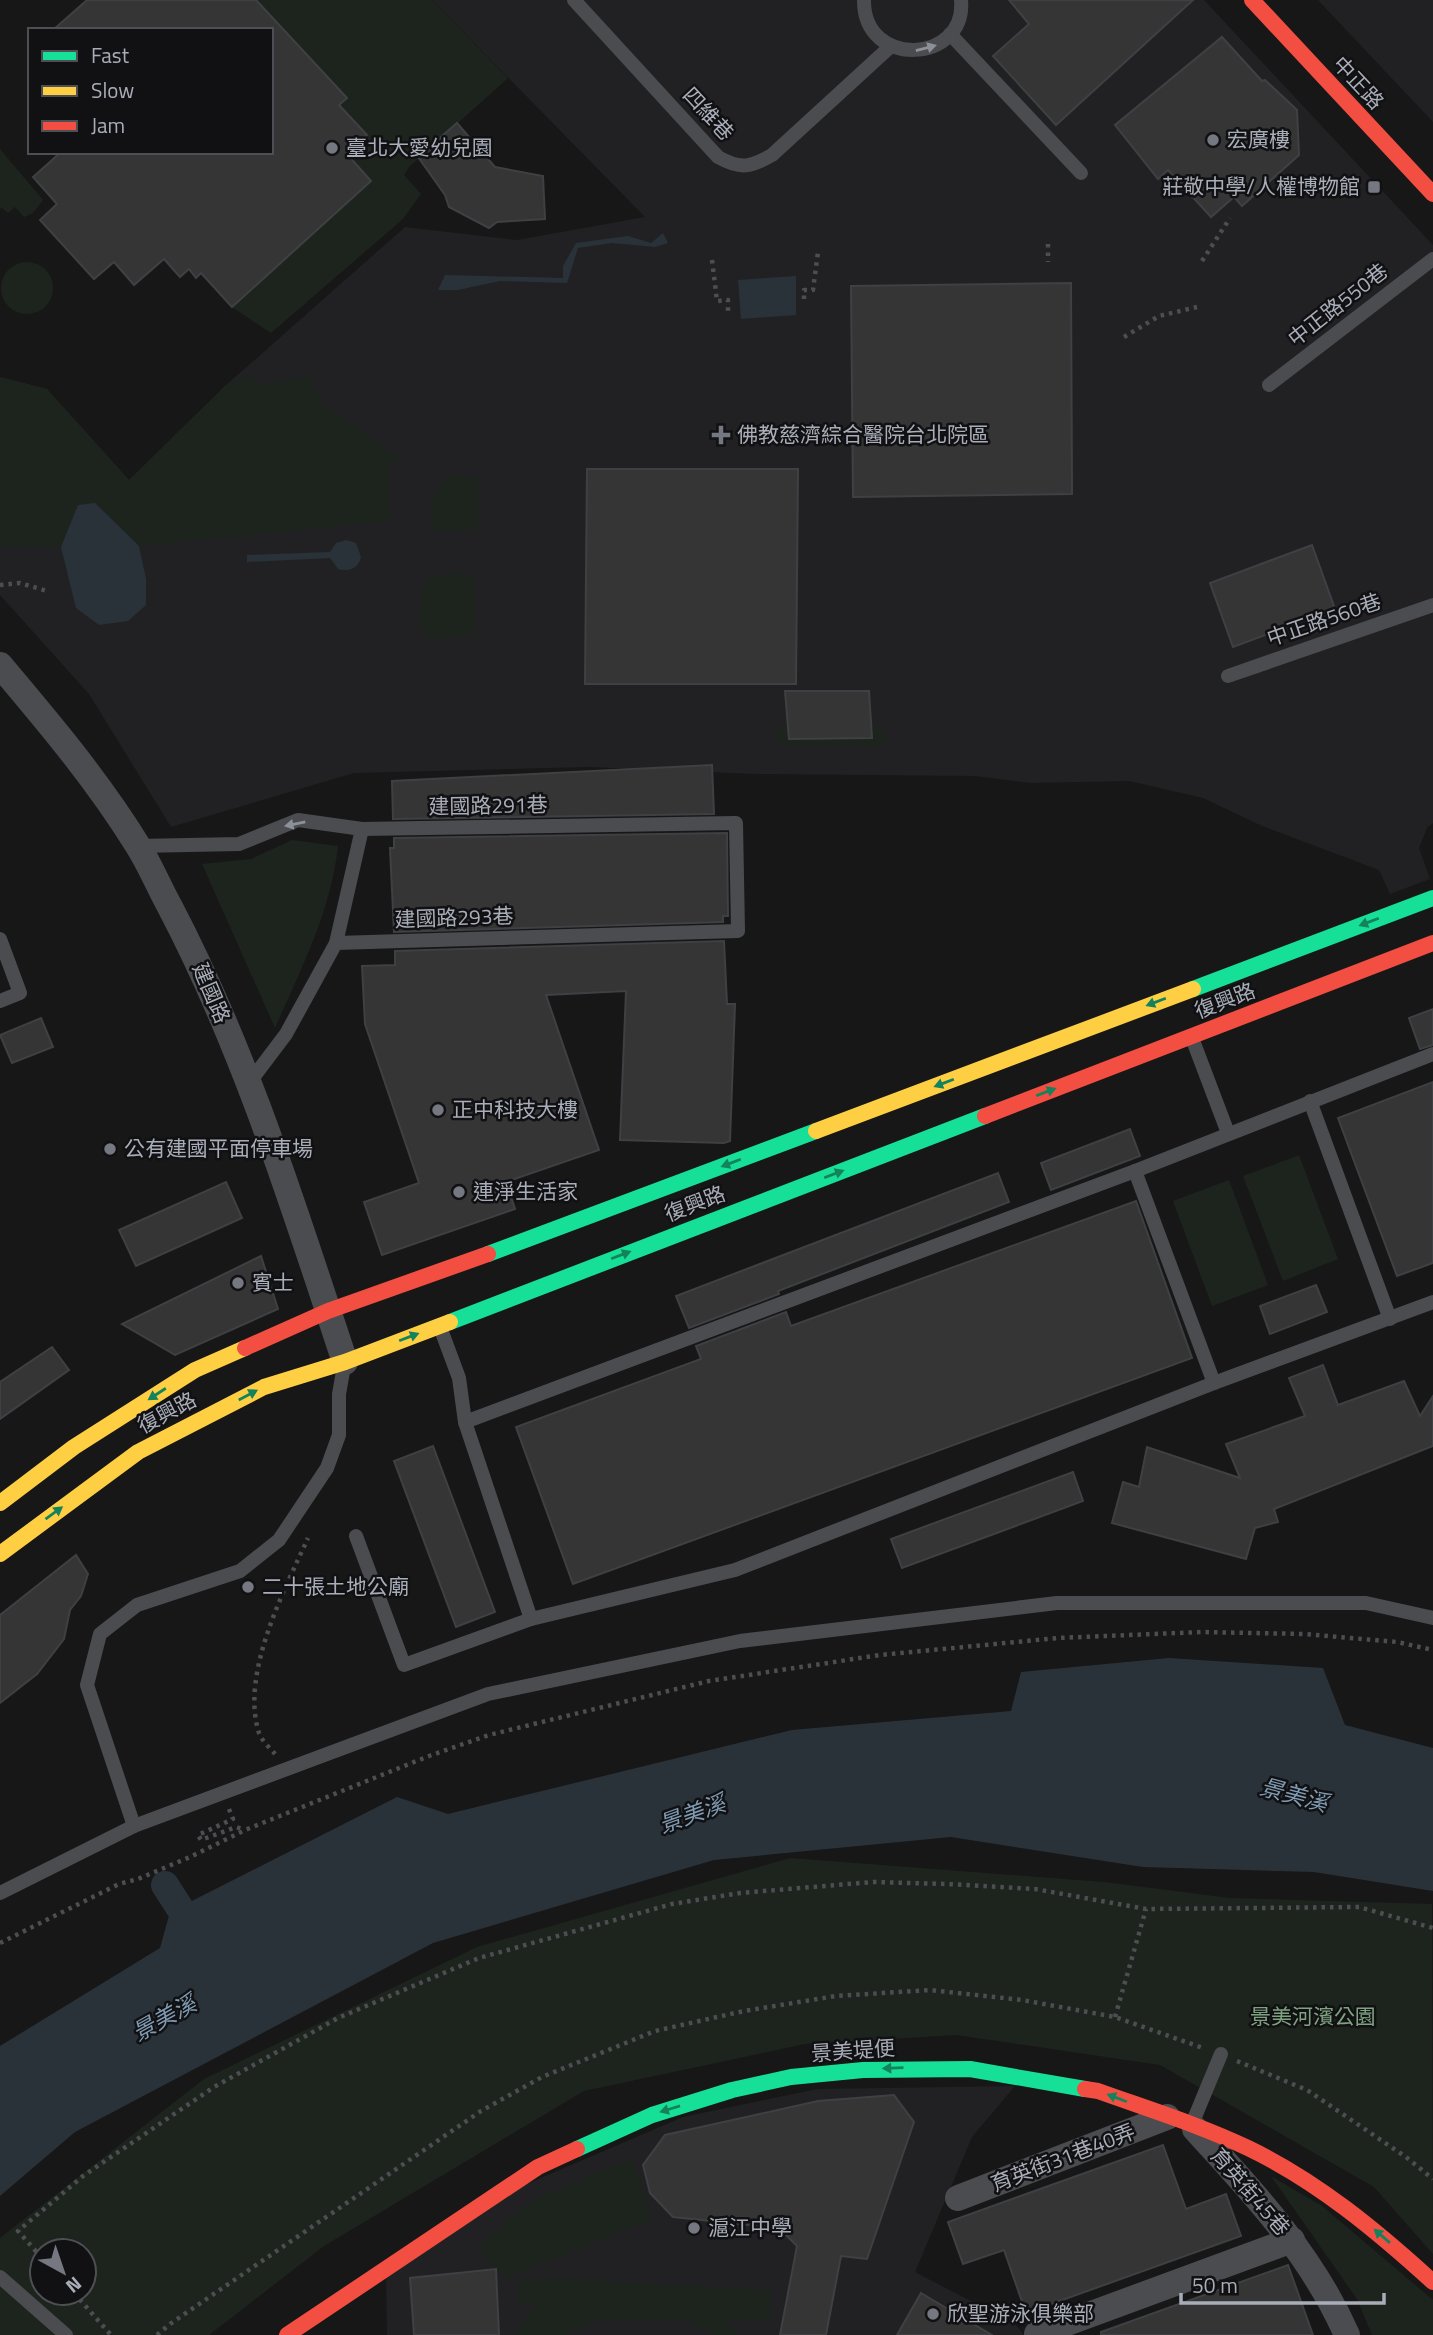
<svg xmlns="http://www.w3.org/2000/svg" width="1433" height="2335" viewBox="0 0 1433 2335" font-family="'Titillium Web','Noto Sans TC',sans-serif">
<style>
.built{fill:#212123}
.green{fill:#1d241e;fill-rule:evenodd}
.water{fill:#2a3239}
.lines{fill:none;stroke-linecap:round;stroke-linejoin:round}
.canal{stroke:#2a3239;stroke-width:28}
.building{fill:#353536;stroke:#3f4043;stroke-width:2}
.path{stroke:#4d4e52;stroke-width:4.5;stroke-dasharray:3.5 5;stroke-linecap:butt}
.lane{stroke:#4b4c50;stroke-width:14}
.street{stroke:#4b4c50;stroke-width:26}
.fast{stroke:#16e098;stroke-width:16}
.slow{stroke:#ffcf43;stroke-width:16}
.jam{stroke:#f24e42;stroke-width:16}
.oneway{fill:#8c9099}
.oneway2{fill:#14835c}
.poi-dot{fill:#757880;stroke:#111113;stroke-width:2.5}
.labels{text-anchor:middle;stroke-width:5;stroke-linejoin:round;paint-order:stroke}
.street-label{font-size:21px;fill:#a8adb8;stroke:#111113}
.poi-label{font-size:21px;fill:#a8adb8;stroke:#111113;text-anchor:start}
.park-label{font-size:21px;fill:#7fa381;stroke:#111113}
.water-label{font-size:23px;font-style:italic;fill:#7f9bb3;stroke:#111113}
</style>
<rect width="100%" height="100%" fill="#171717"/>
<g class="built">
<polygon points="432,0 1204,0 1433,245 1433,823 1427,828 1419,848 1430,879 1390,894 1379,870 1262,826 1203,798 1129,781 1030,783 974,776 757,774 589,767 354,773 171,827 89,694 0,595 0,377 47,389 129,480 225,386 405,227 517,240 645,217"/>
<polygon points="1318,0 1433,0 1433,122"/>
<polygon points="1015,2086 972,2137 915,2272 1015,2324 1024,2335 387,2335 386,2270 522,2186 683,2117 817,2089"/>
</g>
<g class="green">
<polygon points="256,0 432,0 508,78 409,167 404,175 421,194 403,219 271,333 232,307 371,181 346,153 366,135 339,105 346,98"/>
<polygon points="0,149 43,200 33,213 24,217 15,207 8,213 2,208 0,209"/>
<circle cx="27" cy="288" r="26"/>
<polygon points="249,375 263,386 309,375 324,406 400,458 388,468 389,521 139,546 95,503 78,505 61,547 0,546 0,377 47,389 129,480 225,386"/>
<path d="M 450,475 L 479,477 L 479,529 L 436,531 C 426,508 432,492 450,475 Z"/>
<polygon points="448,573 474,577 476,633 432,640 419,627 419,607 427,579"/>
<polygon points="871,720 885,734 885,746 780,744 778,725 788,724 789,739 871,738"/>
<path d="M 292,840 L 338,846 C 331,911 301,969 275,1028 L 202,864 L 251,859 Z"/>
<polygon points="1299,1155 1338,1259 1283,1281 1243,1176"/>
<polygon points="1229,1180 1268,1285 1212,1306 1173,1201"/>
<path d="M 790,1858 L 1104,1882 L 1230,1898 L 1432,1904 L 1433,2254 L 1374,2187 L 1160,2065 L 956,2035 L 805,2044 L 584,2091 L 324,2246 L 209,2335 L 0,2335 L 0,2238 L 204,2079 L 477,1947 ZM 42,2251 L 84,2251 L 84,2293 L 42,2293 Z"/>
<polygon points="632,2158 653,2219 505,2279 477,2246 535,2199"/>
<polygon points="1271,2176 1322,2206 1433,2300 1433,2335 1372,2335 1357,2299"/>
<polygon points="564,2279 771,2290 769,2321 725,2319 737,2335 712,2335 686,2319 596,2321 567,2335 513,2335 535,2304 517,2303 519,2281"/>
</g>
<g class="water">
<polygon points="663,233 668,243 655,247 612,243 578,248 567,283 500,281 458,290 438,290 445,275 563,278 563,266 576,243 628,236 651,243"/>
<polygon points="796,276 796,315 741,319 738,280"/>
<polygon points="95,503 139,546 146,579 146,605 128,621 99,625 76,608 61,547 78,505"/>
<path d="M 346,540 L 356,543 L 361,557 C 358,569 349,572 338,569 L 330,558 L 247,562 L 247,555 L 330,552 L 336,543 Z"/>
<polygon points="1169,1658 1323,1668 1345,1725 1433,1748 1433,1891 1314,1872 1143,1867 951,1837 714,1860 433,1943 75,2132 0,2196 0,2046 160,1948 170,1912 397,1797 448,1814 792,1730 1011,1711 1021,1672"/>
</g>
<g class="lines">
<polyline class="canal" points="165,1885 199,1938"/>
</g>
<g class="building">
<polygon points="87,0 256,0 347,98 339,105 367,135 346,153 371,181 232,307 201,273 196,278 189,269 180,277 164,259 134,285 114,262 94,279 40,220 57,204 33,177 61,152 271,152 271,30 53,30"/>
<polygon points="1009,0 1193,0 1056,125 993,56 1029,24"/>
<polygon points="1222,37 1262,81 1265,80 1297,110 1299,155 1242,206 1234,197 1211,217 1168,170 1158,179 1115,125"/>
<polygon points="457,123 495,167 543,176 545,219 497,222 489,228 449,207 445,195 418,157"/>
<polygon points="1071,283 1072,494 853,497 851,286"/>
<polygon points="587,469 798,469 796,684 585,684"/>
<polygon points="1312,545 1335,609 1233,647 1210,583"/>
<polygon points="785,691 869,691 872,738 789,739"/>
<polygon points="712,765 714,814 393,819 392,781"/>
<polygon points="727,833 728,916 723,916 723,922 394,932 390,848 394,848 394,838"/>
<polygon points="724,941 727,1004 735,1004 730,1141 724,1143 620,1140 626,991 546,995 599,1150 506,1182 515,1209 382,1255 364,1202 419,1183 365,1024 362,966 395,965 395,951"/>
<polygon points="1433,1009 1433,1045 1420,1049 1409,1018"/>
<polygon points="41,1018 53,1047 12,1063 0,1035"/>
<polygon points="1433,1082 1433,1263 1397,1276 1338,1118"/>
<polygon points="1130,1129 1140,1156 1051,1190 1041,1163"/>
<polygon points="998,1173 1009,1202 778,1291 779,1294 689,1328 676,1296"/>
<polygon points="226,1182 242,1218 136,1266 119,1230"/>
<polygon points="1136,1201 1192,1358 573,1584 516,1427 701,1359 696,1346 786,1312 791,1326"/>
<polygon points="261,1256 278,1309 175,1355 122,1324"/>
<polygon points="1316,1285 1327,1312 1270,1334 1260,1306"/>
<polygon points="52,1347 69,1370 0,1419 0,1382"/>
<polygon points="1323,1365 1338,1405 1404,1381 1420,1416 1433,1396 1433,1446 1274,1509 1278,1522 1255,1528 1246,1559 1112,1523 1123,1482 1139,1487 1147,1447 1240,1478 1226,1444 1305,1416 1289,1378"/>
<polygon points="433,1446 495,1612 456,1627 394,1461"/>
<polygon points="1073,1472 1083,1501 902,1568 891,1539"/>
<polygon points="76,1555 88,1574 81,1596 70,1610 64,1639 37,1674 0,1703 0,1615"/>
<polygon points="894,2095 914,2122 867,2259 841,2256 826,2335 780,2335 797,2246 779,2228 673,2217 650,2193 643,2165 665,2135 818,2101"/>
<polygon points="1163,2145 1186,2209 1226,2194 1241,2236 1026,2313 1004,2250 963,2264 948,2222"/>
<polygon points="1288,2265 1313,2335 1101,2335 1101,2332"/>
<polygon points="496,2269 499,2335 414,2335 410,2278"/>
<polygon points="921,2293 958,2315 992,2335 897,2335"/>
</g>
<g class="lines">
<g class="path">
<polyline points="1048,244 1048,262"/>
<polyline points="712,260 717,301 728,300 728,312"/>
<polyline points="1202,261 1230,218"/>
<polyline points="804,299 804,290 813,290 818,252"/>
<polyline points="1124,337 1159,316 1197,307"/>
<polyline points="0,585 20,583 47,591"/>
<path d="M 275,1754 C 270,1748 262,1741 259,1733 C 240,1674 284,1591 308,1538"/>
<polyline points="229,1809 233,1819 198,1835 201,1840 236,1827 245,1830"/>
<polyline points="0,1943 119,1884 138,1879 190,1857 245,1830 429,1756 489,1735 709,1681 880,1655 1058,1638 1201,1632 1305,1634 1397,1642 1433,1650"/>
<polyline points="1115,2017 1146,1909"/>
<polyline points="1237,2061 1307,2090 1406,2157 1433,2179"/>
<polyline points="42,2258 18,2231 83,2176 214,2087 338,2018 479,1958 672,1904 740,1893 873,1882 947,1884 1035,1889 1146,1909 1359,1907 1433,1928"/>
<polyline points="74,2293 111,2335"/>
<polyline points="157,2335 170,2324 481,2111 542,2077 655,2031 744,2011 836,1996 930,1990 1022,2000 1115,2017 1203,2048"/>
</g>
<g class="lane">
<path d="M 574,0 L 718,157 C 741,170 751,167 772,155 L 891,46"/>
<path d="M 864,0 C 863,69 967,64 961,0"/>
<polyline points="950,34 1081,173"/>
<polyline points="1269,385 1433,259"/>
<polyline points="1228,676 1433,605"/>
<polyline points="138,846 239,844 298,820 362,829 736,823 738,931 336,943 286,1034 249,1083"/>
<polyline points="0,939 20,993 0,1001"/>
<polyline points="336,943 362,829"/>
<polyline points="1192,1038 1228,1133"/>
<polyline points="1310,1101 1390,1319"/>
<polyline points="1135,1171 1214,1383"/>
<polyline points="440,1327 459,1378 465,1422 531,1619"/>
<polyline points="465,1422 1135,1171 1433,1054"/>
<polyline points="356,1536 404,1665 531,1619 735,1570 1214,1383 1433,1302"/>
<polyline points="134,1826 87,1685 100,1634 137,1605 240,1571 279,1540 327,1468 339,1435 339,1394 344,1366"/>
<polyline points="0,1893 134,1826 488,1694 740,1641 1057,1603 1366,1603 1433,1618"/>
<polyline points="1192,2124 1221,2054"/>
<polyline points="0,2277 66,2335"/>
</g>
<g class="street">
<path d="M 0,665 C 49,723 98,781 138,846 C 150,865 159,887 170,907 C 245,1050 294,1208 345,1362"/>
<path d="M 1195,2129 C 1253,2192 1312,2255 1347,2335"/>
<polyline points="958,2198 1167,2117"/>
<polyline points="1037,2334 1292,2240"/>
</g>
<g class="fast">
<polyline points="1193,989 1433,898"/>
<polyline points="488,1254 816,1131"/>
<polyline points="450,1322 985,1116"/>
<polyline points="577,2149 652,2115 732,2090 791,2077 863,2070 970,2069 1085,2089"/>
</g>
<g class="slow">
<polyline points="816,1131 1193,989"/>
<polyline points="0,1503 74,1447 195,1370 245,1348"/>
<polyline points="0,1554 138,1452 264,1387 345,1362 450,1322"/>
</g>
<g class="jam">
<polyline points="1252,0 1433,194"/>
<polyline points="985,1116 1433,943"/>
<polyline points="245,1348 328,1311 488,1254"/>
<path d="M 1085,2089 L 1098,2091 C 1148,2109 1200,2125 1248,2148 C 1317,2181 1377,2231 1433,2282"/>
<polyline points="287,2335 538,2167 577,2149"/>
</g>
</g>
<defs><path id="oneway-solid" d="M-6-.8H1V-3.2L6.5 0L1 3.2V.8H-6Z" transform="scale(1.75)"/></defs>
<g class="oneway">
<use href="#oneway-solid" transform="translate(926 48) rotate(-15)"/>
<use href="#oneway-solid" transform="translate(295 824) rotate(168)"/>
</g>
<g class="oneway2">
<use href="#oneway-solid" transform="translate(1369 922) rotate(159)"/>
<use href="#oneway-solid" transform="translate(1156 1002) rotate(159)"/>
<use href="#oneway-solid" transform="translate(944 1083) rotate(159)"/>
<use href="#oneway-solid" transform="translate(1046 1092) rotate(-21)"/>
<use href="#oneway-solid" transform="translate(731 1163) rotate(159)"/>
<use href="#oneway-solid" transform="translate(834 1174) rotate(-21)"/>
<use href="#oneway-solid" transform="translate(621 1255) rotate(-21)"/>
<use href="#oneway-solid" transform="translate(409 1337) rotate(-21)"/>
<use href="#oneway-solid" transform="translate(157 1394) rotate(147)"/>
<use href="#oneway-solid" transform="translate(248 1395) rotate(-28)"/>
<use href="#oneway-solid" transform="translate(54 1513) rotate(-36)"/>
<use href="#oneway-solid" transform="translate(893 2068) rotate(178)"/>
<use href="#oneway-solid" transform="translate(1117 2098) rotate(-159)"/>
<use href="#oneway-solid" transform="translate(670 2109) rotate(163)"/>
<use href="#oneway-solid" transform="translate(1382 2236) rotate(-139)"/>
</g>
<g class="poi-dot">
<circle cx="1213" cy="140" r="7"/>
<circle cx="332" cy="148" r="7"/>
<rect x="1367" y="180" width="14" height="14" rx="3.5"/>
<path d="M717.5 424.5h7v7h7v7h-7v7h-7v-7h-7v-7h7z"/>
<circle cx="438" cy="1110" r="7"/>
<circle cx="110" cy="1149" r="7"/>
<circle cx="459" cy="1192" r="7"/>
<circle cx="238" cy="1283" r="7"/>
<circle cx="248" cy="1587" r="7"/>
<circle cx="694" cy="2228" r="7"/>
<circle cx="933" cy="2314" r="7"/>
</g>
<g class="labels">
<g class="street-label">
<text transform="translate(1358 83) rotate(47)" y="7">中正路</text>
<text transform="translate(708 114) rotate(47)" y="7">四維巷</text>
<text transform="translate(1338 305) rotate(-38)" y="7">中正路550巷</text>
<text transform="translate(1324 620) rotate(-19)" y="7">中正路560巷</text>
<text transform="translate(488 806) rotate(-1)" y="7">建國路291巷</text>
<text transform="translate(454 918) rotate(-2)" y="7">建國路293巷</text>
<text transform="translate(211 993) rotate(67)" y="7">建國路</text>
<text transform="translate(1225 1001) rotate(-21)" y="7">復興路</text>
<text transform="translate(695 1204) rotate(-21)" y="7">復興路</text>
<text transform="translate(167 1413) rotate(-28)" y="7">復興路</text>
<text transform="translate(853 2051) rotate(-4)" y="7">景美堤便</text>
<text transform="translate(1063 2158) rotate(-21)" y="7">育英街31巷40弄</text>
<text transform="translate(1250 2192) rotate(49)" y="7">育英街45巷</text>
</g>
<g class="poi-label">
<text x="1227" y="147">宏廣樓</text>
<text x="346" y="155">臺北大愛幼兒園</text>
<text x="1360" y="194" text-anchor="end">莊敬中學/人權博物館</text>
<text x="737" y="442">佛教慈濟綜合醫院台北院區</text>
<text x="452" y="1117">正中科技大樓</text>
<text x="124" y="1156">公有建國平面停車場</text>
<text x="473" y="1199">連淨生活家</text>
<text x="252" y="1290">賓士</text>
<text x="262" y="1594">二十張土地公廟</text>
<text x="708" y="2235">滬江中學</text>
<text x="947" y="2321">欣聖游泳俱樂部</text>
</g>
<g class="park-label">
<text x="1313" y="2024">景美河濱公園</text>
</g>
<g class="water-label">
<text transform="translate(1294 1795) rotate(15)" y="8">景美溪</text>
<text transform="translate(692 1814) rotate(-20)" y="8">景美溪</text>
<text transform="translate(164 2018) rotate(-29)" y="8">景美溪</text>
</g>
</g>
<rect x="28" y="28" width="245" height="126" fill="#111113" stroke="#4d4f55" stroke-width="2"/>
<rect x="42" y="51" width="35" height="10" fill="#16e098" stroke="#4d4f55" stroke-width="2"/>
<text x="91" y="63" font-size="21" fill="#a8adb8">Fast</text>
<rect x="42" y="86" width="35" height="10" fill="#ffcf43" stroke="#4d4f55" stroke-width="2"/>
<text x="91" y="98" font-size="21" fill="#a8adb8">Slow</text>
<rect x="42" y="121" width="35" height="10" fill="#f24e42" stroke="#4d4f55" stroke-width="2"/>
<text x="91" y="133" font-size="21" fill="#a8adb8">Jam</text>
<g transform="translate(63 2272) rotate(140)"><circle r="33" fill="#111113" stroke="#4d4f55" stroke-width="2"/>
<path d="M0-5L12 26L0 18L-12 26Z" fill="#757880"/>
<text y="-10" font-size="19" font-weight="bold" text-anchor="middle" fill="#a8adb8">N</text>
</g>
<path d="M1181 2293v10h203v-10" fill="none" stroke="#a8adb8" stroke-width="3.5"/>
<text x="1192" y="2293" font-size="21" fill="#a8adb8" stroke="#111113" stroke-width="5" paint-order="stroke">50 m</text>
</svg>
